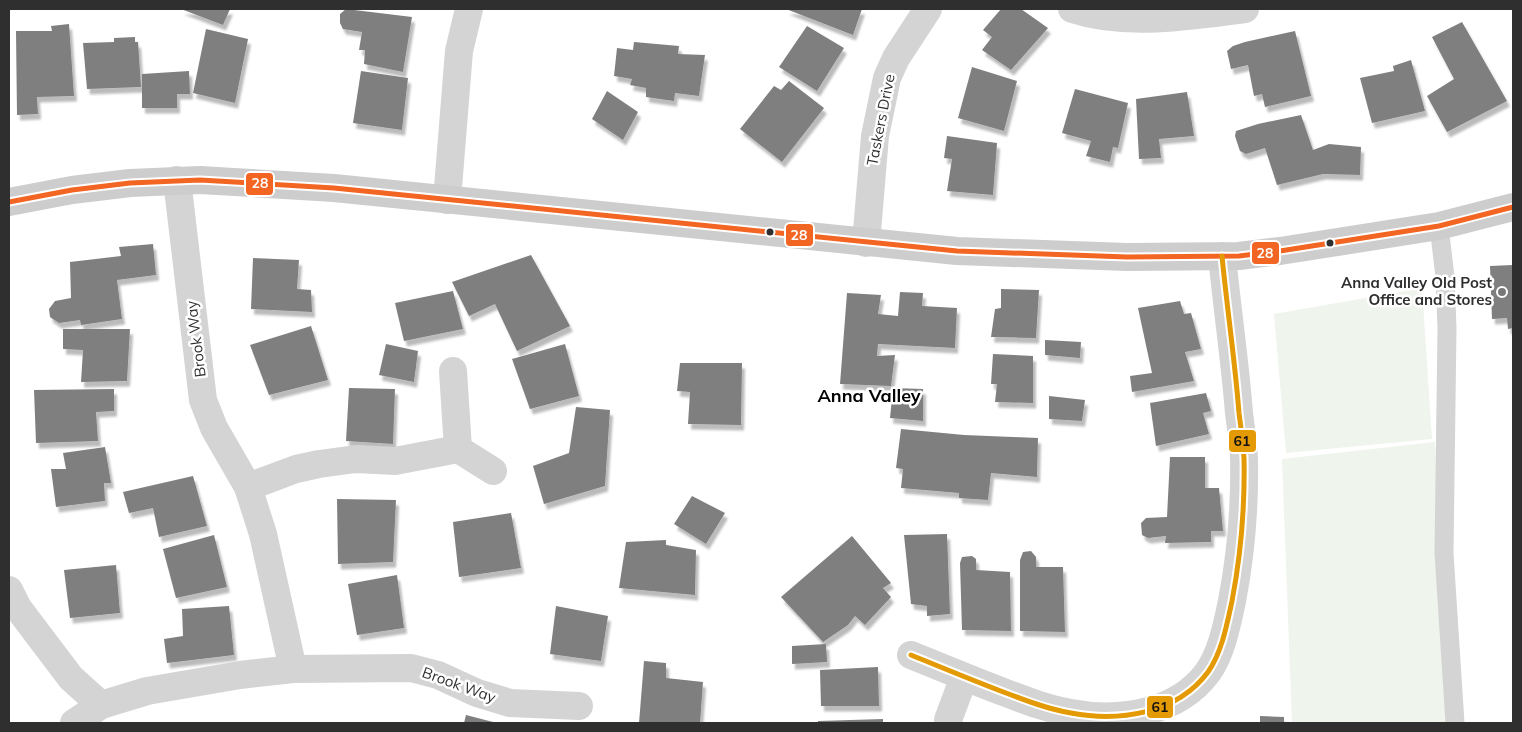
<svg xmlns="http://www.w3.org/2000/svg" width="1522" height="732" viewBox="0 0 1522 732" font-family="Mulish,sans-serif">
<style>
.green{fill:#eff4ec}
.building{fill:#7f7f7f;filter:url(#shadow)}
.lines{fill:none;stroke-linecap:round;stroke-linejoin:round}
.lane{stroke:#d4d4d4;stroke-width:19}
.street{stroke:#d4d4d4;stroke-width:28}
.secondary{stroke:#cdcdcd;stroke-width:28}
.bus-1-casing{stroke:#fff;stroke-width:9}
.bus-2-casing{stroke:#fff;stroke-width:9}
.bus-1{stroke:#f26522;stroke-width:5}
.bus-2{stroke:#e39a05;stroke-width:5}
.bus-dot{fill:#2f2f2f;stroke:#fff;stroke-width:2}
.poi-dot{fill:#787878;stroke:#fff;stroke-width:2}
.labels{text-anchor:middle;stroke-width:5;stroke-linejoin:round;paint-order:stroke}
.street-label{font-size:15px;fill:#2f2f2f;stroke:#fff}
.poi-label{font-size:15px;font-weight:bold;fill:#2f2f2f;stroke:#fff;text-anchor:end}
.quarter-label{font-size:18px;font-weight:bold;fill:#000;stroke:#fff}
.line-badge{stroke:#fff;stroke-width:2}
.badge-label{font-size:14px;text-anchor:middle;font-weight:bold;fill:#fff}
.pale-badge-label{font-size:14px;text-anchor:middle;font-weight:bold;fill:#111}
</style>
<defs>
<filter id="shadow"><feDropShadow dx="3" dy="5.5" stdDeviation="1" flood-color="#0004"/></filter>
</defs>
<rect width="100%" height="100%" fill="#fff"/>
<g class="green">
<polygon points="1422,288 1432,439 1286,453 1274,314"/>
<polygon points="1435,442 1446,723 1292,723 1282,459"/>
</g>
<g class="building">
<polygon points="181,9 230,9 223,25"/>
<polygon points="346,9 412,17 403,72 364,64 365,50 359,50 362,32 343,29 340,23 340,14"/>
<polygon points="786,9 862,9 853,35"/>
<polygon points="1001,9 1021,9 1048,28 1011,70 982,50 992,37 983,30"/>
<polygon points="1462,22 1507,101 1447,132 1427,96 1454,79 1432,37"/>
<polygon points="69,24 74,96 37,97 38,114 17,115 16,31 52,31 51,26"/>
<polygon points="807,26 844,48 817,91 779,67"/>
<polygon points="206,29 248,39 235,103 193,93"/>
<polygon points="1295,31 1311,96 1265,107 1262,94 1254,96 1248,65 1231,69 1227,51 1233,46 1245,42"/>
<polygon points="135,37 135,42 138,42 141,87 87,89 83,43 114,42 114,38"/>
<polygon points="634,42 679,46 678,54 705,55 699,96 675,93 674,101 646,97 646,88 630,85 632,79 614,76 617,48 633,50"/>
<polygon points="1411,60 1425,111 1372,123 1360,78 1394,71 1393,66"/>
<polygon points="972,67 1017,81 1004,131 958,118"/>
<polygon points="189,71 190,94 177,94 177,108 142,108 142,74"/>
<polygon points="361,71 408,78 402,130 353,123"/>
<polygon points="789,81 824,108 782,162 740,129 774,86 781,90"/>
<polygon points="1075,89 1128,103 1118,148 1113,147 1110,162 1086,156 1091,141 1062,133"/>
<polygon points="607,91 638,112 623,140 592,119"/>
<polygon points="1187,92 1194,136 1159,139 1161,158 1139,159 1136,99"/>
<polygon points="1301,115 1313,150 1329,144 1361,147 1360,175 1323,174 1277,185 1265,148 1246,154 1240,151 1235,136 1236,131 1258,124"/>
<polygon points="947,136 997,143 993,195 947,191 952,159 944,158"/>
<polygon points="153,244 156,275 117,280 122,319 81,325 80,320 59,323 50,317 49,309 55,301 71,298 70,262 121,256 119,247"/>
<polygon points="531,255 570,326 517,351 495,304 469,316 452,282"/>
<polygon points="253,258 299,260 297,289 311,290 312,312 251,309"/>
<polygon points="1513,265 1513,328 1508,329 1507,318 1492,319 1490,266"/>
<polygon points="1001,289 1039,290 1036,338 991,337 995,309 1001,308"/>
<polygon points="453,291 463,329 404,341 395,303"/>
<polygon points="900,292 923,293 922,306 957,308 955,348 878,344 877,356 895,355 891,386 840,384 847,293 881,295 878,314 898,316"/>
<polygon points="1180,301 1184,314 1191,313 1201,349 1185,352 1194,381 1132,392 1130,376 1152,373 1138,308"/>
<polygon points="311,326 328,380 269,395 250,345"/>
<polygon points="63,329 130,329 127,381 81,382 83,350 63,349"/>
<polygon points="1045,340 1081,342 1080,358 1045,355"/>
<polygon points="386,344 418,351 414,382 379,375"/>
<polygon points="565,344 579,396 530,409 512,359"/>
<polygon points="993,354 1033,356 1033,403 995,402 997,384 991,384"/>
<polygon points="680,363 742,363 741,425 688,424 690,392 677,391"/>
<polygon points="349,388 395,389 393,444 346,441"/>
<polygon points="893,388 923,389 923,421 890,418"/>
<polygon points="114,389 114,411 96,412 98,441 36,443 34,390"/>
<polygon points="1206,393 1211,411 1203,413 1209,434 1156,446 1150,403"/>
<polygon points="1049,396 1085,400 1082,421 1049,419"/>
<polygon points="576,407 610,410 605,486 544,504 533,466 569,453"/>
<polygon points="901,429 964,435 1038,438 1037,477 991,473 988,500 959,498 959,493 901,488 903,469 896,468"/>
<polygon points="105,447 111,483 104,483 105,501 56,507 51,469 66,469 63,453"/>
<polygon points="1170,457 1205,457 1205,488 1219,488 1223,531 1211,531 1211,542 1165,543 1166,536 1148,538 1142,535 1141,523 1146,518 1167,517"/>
<polygon points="193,476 207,526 159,537 153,508 129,513 123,492"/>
<polygon points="692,496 725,513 706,544 674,524"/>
<polygon points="337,499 396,500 393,562 338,564"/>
<polygon points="511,513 521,568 459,577 453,522"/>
<polygon points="947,534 950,614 927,616 927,606 911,604 904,535"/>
<polygon points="214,535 227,587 176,598 163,549"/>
<polygon points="852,536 891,583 883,588 891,597 865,625 855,616 848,625 823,642 781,597"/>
<polygon points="666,540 666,545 696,550 695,595 619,588 626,542"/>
<polygon points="1031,551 1036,557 1036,567 1063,567 1065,632 1020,631 1020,560 1023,552"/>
<polygon points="972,556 976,559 976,570 1010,572 1011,631 962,630 960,563 962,557"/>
<polygon points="116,565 120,613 70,618 64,570"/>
<polygon points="397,575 404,628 357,635 348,584"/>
<polygon points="229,606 234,655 167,663 164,639 183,636 182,609"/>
<polygon points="556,606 608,616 601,661 550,654"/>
<polygon points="826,644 827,662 792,664 792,646"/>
<polygon points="644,661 666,663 666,678 703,682 700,723 639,723"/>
<polygon points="878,667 879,706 821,706 820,670"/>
<polygon points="466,715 497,723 464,723"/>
<polygon points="1260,716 1284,717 1284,723 1260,723"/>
<polygon points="883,719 883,723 818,723 818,721"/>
</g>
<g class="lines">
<polyline class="lane" points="1439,226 1445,277 1447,328 1444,553 1455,723"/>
<g class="street">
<path d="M 1072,9 C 1127,27 1189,16 1245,9"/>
<polyline points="177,180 203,400 214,428 248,487 263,534 293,669"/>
<polyline points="447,200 459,51 469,9"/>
<polyline points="866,243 875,136 887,78 896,58 928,9"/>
<polyline points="458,449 493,471"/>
<polyline points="248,487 296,469 319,464 356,459 395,461 458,449 453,371"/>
<polyline points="9,590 18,608 71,678 101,705"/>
<path d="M 911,655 C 943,668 974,681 1006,693 C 1027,701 1048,709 1071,713 C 1119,722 1177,714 1208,672 C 1222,652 1227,624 1232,601 C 1241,554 1245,506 1244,458 C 1243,443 1241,428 1239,413 C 1235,361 1227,308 1222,256"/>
<polyline points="948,720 964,677"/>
<polyline points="74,723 101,705 147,691 240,675 293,669 411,668 438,675 477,693 510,703 579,706"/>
</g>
<polyline class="secondary" points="9,202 72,190 130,183 200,180 334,188 957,251 1127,257 1239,256 1280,251 1439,226 1513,207"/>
<defs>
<polyline id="bus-1" points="9,202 72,190 130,183 200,180 334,188 957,251 1127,257 1239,256 1280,251 1439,226 1513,207"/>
<path id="bus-2" d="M 911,655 C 943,668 974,681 1006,693 C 1027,701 1048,709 1071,713 C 1119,722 1177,714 1208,672 C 1222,652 1227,624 1232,601 C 1241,554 1245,506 1244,458 C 1243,443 1241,428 1239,413 C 1235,361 1227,308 1222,256"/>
</defs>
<use href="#bus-1" class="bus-1-casing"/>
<use href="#bus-2" class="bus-2-casing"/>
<use href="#bus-1" class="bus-1"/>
<use href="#bus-2" class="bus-2"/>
</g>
<g class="bus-dot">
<circle cx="770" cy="232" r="4.5"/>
<circle cx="1330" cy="243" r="4.5"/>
</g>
<circle class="poi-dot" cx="1502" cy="292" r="5"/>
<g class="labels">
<g class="street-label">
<text transform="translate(881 120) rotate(-79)" y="5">Taskers Drive</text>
<text transform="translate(196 339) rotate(-97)" y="5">Brook Way</text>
<text transform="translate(459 685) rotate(20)" y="5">Brook Way</text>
</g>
<g class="poi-label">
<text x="1492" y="288">Anna Valley Old Post<tspan x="1492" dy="17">Office and Stores</tspan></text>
</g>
<g class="quarter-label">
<text x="869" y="402">Anna Valley</text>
</g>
</g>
<g class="line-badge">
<rect x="245" y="172" width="29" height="24" rx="5" fill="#f26522"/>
<rect x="785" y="223" width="29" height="24" rx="5" fill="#f26522"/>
<rect x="1251" y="241" width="29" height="24" rx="5" fill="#f26522"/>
<rect x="1228" y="429" width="29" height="24" rx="5" fill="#e39a05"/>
<rect x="1146" y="695" width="28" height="24" rx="5" fill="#e39a05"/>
</g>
<g class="badge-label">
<text x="260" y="188">28</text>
<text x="799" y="240">28</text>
<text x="1265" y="258">28</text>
</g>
<g class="pale-badge-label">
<text x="1242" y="446">61</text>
<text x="1160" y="712">61</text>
</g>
<rect width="1522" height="732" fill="none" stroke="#2f2f2f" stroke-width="20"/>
</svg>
